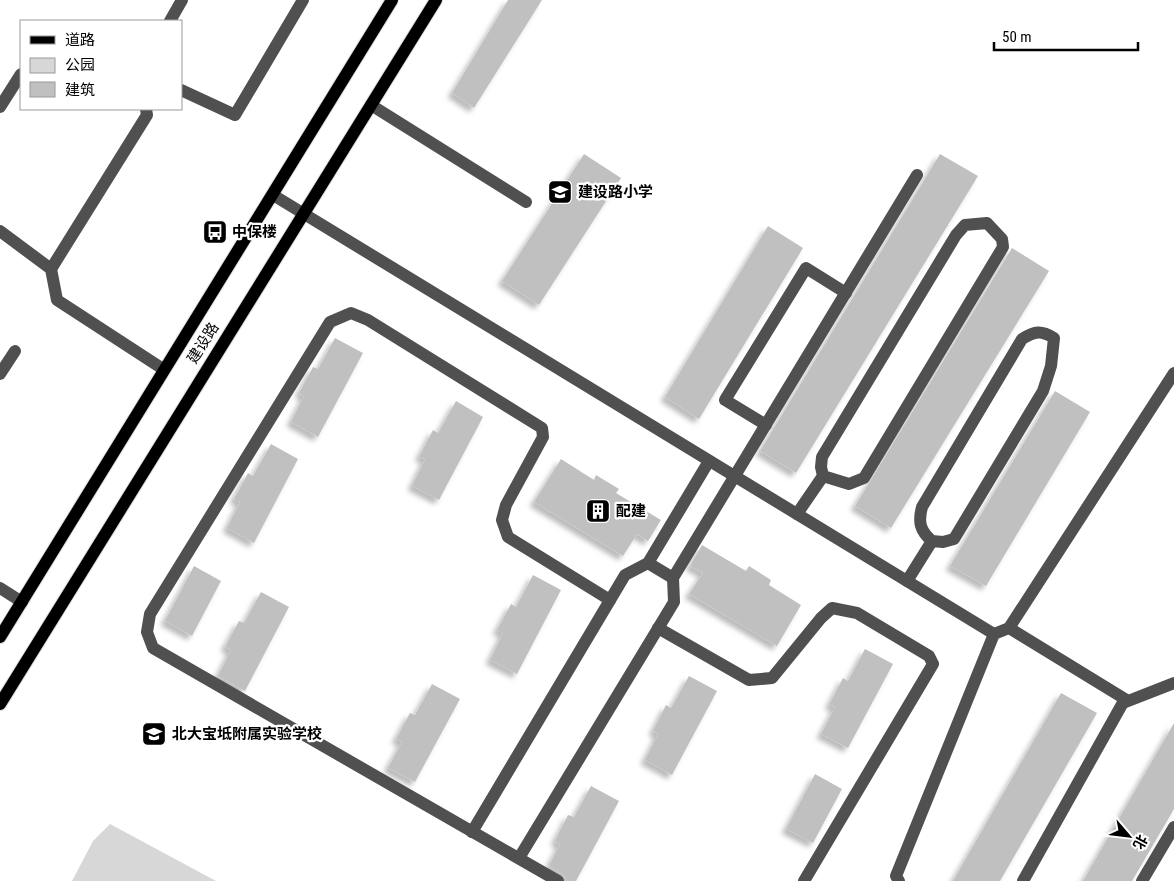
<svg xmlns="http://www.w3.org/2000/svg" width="1174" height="881" viewBox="0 0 1174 881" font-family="'Roboto Condensed','Noto Sans SC',sans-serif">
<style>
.green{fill:#d7d7d7}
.building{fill:#c0c0c0;filter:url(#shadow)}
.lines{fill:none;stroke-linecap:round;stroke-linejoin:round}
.major-casing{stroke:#dbdbdb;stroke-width:14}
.minor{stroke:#505050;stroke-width:12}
.major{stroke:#000;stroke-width:12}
.labels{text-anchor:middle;stroke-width:4.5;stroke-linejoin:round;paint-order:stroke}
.poi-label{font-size:15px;font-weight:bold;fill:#000;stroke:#fff;text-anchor:start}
.street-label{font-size:15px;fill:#000;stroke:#fff}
</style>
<defs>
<filter id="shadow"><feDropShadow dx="-4.5" dy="4.5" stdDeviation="2.5" flood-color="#0004"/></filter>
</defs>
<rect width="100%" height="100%" fill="#fff"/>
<polygon class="green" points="110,824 216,881 72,881 93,841"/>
<g class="building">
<polygon points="508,0 542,0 474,108 452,93"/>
<polygon points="584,154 621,178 539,305 502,281"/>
<polygon points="940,154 978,176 796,473 760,451"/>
<polygon points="768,226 803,248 699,419 665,397"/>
<polygon points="1012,248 1049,271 891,528 855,506"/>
<polygon points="335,338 363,353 318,437 291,422 304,396 299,393 313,367 318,369"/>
<polygon points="1055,391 1090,412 986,586 950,566"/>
<polygon points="456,401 483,417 439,500 412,486 425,459 419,457 433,430 438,433"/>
<polygon points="271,444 298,459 254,543 227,528 240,502 234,499 248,473 253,476"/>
<polygon points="561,459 594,480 596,475 619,489 616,493 661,520 648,541 637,534 623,556 534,502"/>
<polygon points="702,545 746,571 749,566 771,580 769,585 801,605 777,646 689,594 703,573 690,566"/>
<polygon points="194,566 221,581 192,636 165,621"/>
<polygon points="533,575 561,590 517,674 490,660 503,633 497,630 511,604 516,607"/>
<polygon points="261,592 289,607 245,691 218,676 231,650 225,647 239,621 244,623"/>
<polygon points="865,649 893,664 848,748 821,734 835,707 829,705 843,678 848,681"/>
<polygon points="689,676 717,691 672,775 645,760 658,734 653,731 666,705 671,708"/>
<polygon points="432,684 460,699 415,782 388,768 402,742 396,739 410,713 415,715"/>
<polygon points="1061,693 1097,713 1000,881 953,881"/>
<polygon points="1174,723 1174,809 1132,881 1083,881"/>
<polygon points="815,774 842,789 813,843 786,829"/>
<polygon points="591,786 619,801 576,881 568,881 562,874 549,866 560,844 555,841 568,815 574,817"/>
</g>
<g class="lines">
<defs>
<g id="major">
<polyline points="0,637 392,0"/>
<polyline points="0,704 436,0"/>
</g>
</defs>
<use href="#major" class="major-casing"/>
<g class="minor">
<polyline points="170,21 182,0"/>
<polyline points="181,90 235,115 303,0"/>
<polyline points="371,105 526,202"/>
<polyline points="0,107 21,74"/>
<polyline points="273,195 994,634"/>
<polyline points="0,231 51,269 57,300 163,369"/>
<polyline points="51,269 147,115 146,109"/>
<polyline points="0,374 15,351"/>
<polyline points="766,425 725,400 806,268 846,293"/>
<polyline points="797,514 823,476 849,484 864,478 1003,247 1002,239 987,223 965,225 956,235 822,457 821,467 823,476"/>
<polyline points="648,563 673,578"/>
<path d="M 907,581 L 932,541 L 943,542 L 954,539 L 1043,391 L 1051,366 L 1054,338 C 1041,330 1035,331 1022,339 L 922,507 C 918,522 920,531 932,541"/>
<polyline points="0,588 22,602"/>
<polyline points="658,628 749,680 772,678 821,618 832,608 857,613 929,656 933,664 804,881"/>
<polyline points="1009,628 1125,699 1023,881"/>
<polyline points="1123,703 1174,683"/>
<polyline points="472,832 625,575 648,563 709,461"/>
<polyline points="519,858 674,602 673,578 917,175"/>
<polyline points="558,881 153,648 147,632 150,614 330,322 351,313 368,320 542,428 543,437 506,505 502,520 508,537 610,600"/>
<polyline points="899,881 896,876 994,634 1009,628 1174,373"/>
<polyline points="1142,881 1174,827"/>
</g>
<use href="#major" class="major"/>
</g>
<defs>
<symbol id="school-square" viewBox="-11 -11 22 22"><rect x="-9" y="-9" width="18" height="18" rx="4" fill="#000" stroke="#fff"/><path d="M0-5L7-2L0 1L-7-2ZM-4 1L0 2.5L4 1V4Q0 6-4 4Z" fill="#fff"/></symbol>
<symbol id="bus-square" viewBox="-11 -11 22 22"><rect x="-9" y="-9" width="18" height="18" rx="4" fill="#000" stroke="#fff"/><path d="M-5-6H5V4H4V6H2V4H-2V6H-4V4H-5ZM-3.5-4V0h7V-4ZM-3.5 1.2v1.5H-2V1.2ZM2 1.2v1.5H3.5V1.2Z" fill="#fff"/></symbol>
<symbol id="building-square" viewBox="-11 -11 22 22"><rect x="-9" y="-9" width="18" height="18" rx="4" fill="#000" stroke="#fff"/><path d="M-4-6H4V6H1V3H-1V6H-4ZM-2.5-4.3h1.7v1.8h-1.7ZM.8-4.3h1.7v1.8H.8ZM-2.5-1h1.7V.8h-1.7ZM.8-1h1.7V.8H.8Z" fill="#fff"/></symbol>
</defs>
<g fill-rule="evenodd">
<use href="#school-square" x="546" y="178" width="28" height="28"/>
<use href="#bus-square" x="201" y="218" width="28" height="28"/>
<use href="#building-square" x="584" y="497" width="28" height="28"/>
<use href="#school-square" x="140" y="720" width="28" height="28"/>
</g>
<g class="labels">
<g class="poi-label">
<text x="578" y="197">建设路小学</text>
<text x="232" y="237">中保楼</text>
<text x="616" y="516">配建</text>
<text x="172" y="739">北大宝坻附属实验学校</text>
</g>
<g class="street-label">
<text transform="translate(203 343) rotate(-58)" y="5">建设路</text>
</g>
</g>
<rect x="20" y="20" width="162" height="90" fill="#ffffff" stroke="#999999"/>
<rect x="30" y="36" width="25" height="8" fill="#000000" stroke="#999999"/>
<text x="65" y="45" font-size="15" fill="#000000">道路</text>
<rect x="30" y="58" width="25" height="15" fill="#d7d7d7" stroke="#999999"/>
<text x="65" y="70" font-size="15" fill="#000000">公园</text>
<rect x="30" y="82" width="25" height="15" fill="#c0c0c0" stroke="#999999"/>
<text x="65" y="95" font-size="15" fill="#000000">建筑</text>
<g transform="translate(1129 836) rotate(118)" stroke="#ffffff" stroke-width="4" paint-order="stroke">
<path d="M0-4L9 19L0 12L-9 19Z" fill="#000000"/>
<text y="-8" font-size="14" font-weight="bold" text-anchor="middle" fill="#000000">北</text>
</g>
<path d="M994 42v8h144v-8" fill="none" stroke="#000000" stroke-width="2.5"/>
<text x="1002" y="42" font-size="15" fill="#000000" stroke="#ffffff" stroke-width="4" paint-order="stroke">50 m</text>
</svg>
